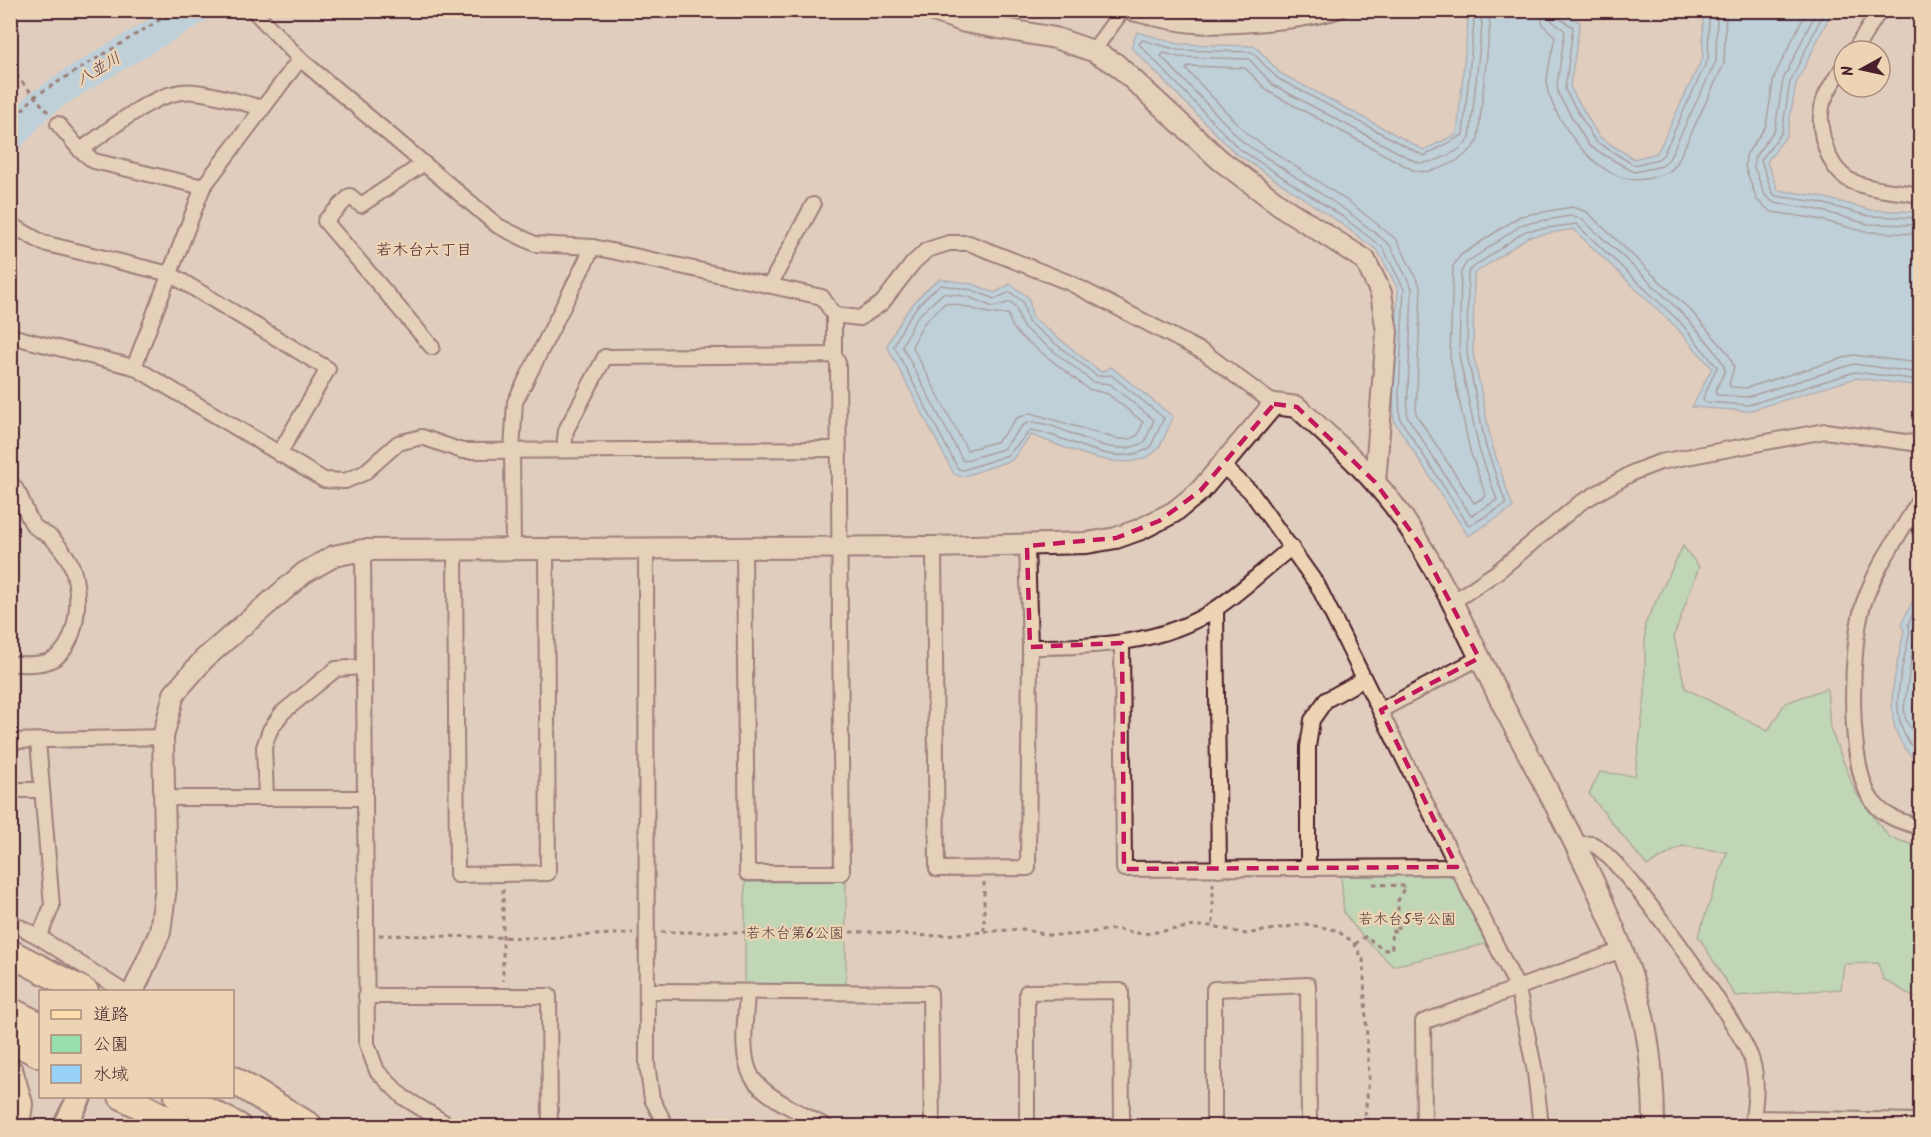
<svg xmlns="http://www.w3.org/2000/svg" width="1931" height="1137" viewBox="0 0 1931 1137" font-family="Kalam,'Klee One',sans-serif">
<style>
.green{fill:#99dfac;stroke:#727f6c;stroke-width:1.5}
.water{fill:#98d2f8;stroke:#798aa6;stroke-width:1.5}
.lines{fill:none;stroke-linecap:round;stroke-linejoin:round}
.shore{stroke:#69677d;stroke-width:1.5}
.river{stroke:#98d2f8;stroke-width:30}
.street-casing{stroke:#4a1f2b;stroke-width:18}
.secondary-casing{stroke:#4a1f2b;stroke-width:24}
.primary-casing{stroke:#4a1f2b;stroke-width:27}
.highway-casing{stroke:#4a1f2b;stroke-width:30}
.path{stroke:#4a1f2b;stroke-width:3;stroke-dasharray:4.5 4.5;stroke-linecap:butt}
.street{stroke:#ecd4b4;stroke-width:14}
.secondary{stroke:#ecd4b4;stroke-width:20}
.primary{stroke:#fddcac;stroke-width:22}
.highway{stroke:#fddcac;stroke-width:26}
.marked{fill:none;stroke:#c2185b;stroke-width:4.5;stroke-dasharray:12 8;stroke-linejoin:round}
.labels{text-anchor:middle;stroke-width:4.5;stroke-linejoin:round;paint-order:stroke}
.park-label{font-size:15px;fill:#563c3e;stroke:#ecd4b4}
.water-label{font-size:16px;font-style:italic;fill:#563a4a;stroke:#ecd4b4}
.neighbourhood-label{font-size:16px;fill:#4a1f2b;stroke:#ecd4b4}
</style>
<rect width="100%" height="100%" fill="#e0cdbe"/>
<filter id="ink" filterUnits="userSpaceOnUse"><feTurbulence type="fractalNoise" baseFrequency=".0167" numOctaves="2"/><feDisplacementMap in="SourceGraphic" scale="12" xChannelSelector="R" yChannelSelector="G"/><feConvolveMatrix kernelMatrix="1 2 1 2 8 2 1 2 1" color-interpolation-filters="sRGB"/></filter>
<g filter="url(#ink)">
<g class="green">
<polygon points="1683,546 1699,567 1674,636 1685,688 1768,731 1785,703 1827,688 1830,728 1856,793 1889,837 1920,847 1920,1001 1883,979 1878,963 1844,964 1841,989 1735,996 1698,936 1727,852 1682,846 1647,866 1589,794 1600,772 1635,776 1645,695 1645,624"/>
<polygon points="1448,875 1455,879 1486,944 1393,966 1363,937 1344,913 1341,876"/>
<polygon points="846,881 846,984 745,985 745,882"/>
</g>
<g class="water">
<polygon points="1464,11 1557,11 1580,22 1570,87 1599,137 1634,159 1657,153 1703,57 1703,11 1832,11 1796,84 1787,135 1767,162 1778,190 1818,196 1871,210 1920,212 1920,386 1856,378 1748,411 1692,407 1712,368 1675,326 1573,229 1528,237 1474,274 1473,353 1492,445 1513,508 1468,536 1394,421 1393,393 1398,289 1378,251 1339,222 1234,152 1131,47 1137,32 1179,44 1255,46 1280,73 1424,150 1457,134 1468,22"/>
<path d="M 940,279 L 973,284 L 995,293 L 1010,284 L 1029,298 L 1032,317 L 1101,372 L 1111,367 L 1173,417 C 1168,428 1162,448 1152,454 C 1121,476 1064,446 1031,435 L 1012,460 L 962,477 L 954,474 L 887,346 C 901,318 914,297 940,279 Z"/>
<path d="M 1920,586 L 1920,763 C 1875,731 1896,675 1904,630 L 1901,625 Z"/>
</g>
<g class="lines">
<g class="shore">
<polyline points="1471,10 1474,23 1463,135 1424,156 1277,78 1252,52 1178,50 1142,40 1139,44 1238,148 1343,217 1383,248 1404,289 1399,393 1400,419 1469,526 1506,504 1486,447 1467,354 1468,273 1471,269 1525,231 1576,224 1680,322 1717,367 1703,398 1705,402 1748,405 1855,372 1920,380"/>
<path d="M 1478,10 L 1482,24 L 1470,138 C 1463,151 1430,166 1416,162 L 1273,85 L 1249,59 L 1178,57 L 1164,53 L 1161,56 L 1243,142 L 1347,211 L 1390,245 L 1412,288 L 1407,416 L 1471,516 L 1497,500 L 1479,449 L 1459,356 L 1461,272 L 1466,263 L 1523,224 L 1570,216 L 1582,219 C 1606,242 1724,345 1725,371 L 1715,391 L 1717,395 L 1747,397 L 1854,364 L 1920,373"/>
<path d="M 1488,10 L 1490,25 L 1478,140 C 1470,158 1432,177 1413,170 L 1269,92 L 1245,68 L 1189,66 L 1186,69 L 1248,135 L 1352,204 L 1397,240 L 1421,288 L 1416,414 L 1474,503 L 1486,496 L 1470,451 L 1450,357 L 1453,266 L 1461,255 L 1520,216 L 1572,207 L 1587,212 L 1691,311 L 1728,353 L 1734,367 L 1729,384 L 1731,387 L 1746,388 L 1853,355 L 1920,363"/>
<path d="M 1540,10 L 1543,25 L 1555,36 C 1553,53 1543,79 1549,95 C 1563,133 1605,190 1650,178 C 1662,175 1671,173 1677,163 L 1724,64 L 1726,10"/>
<polyline points="1549,10 1552,21 1565,31 1557,85 1558,94 1589,146 1634,172 1662,166 1669,159 1716,61 1717,10"/>
<polyline points="1556,10 1559,18 1573,27 1565,90 1595,141 1634,165 1658,159 1663,155 1708,59 1709,10"/>
<polyline points="1807,10 1774,77 1766,126 1746,155 1745,167 1757,200 1771,212 1813,218 1866,232 1920,234"/>
<polyline points="1817,10 1783,80 1775,129 1754,158 1754,167 1765,195 1774,203 1815,209 1868,224 1920,225"/>
<polyline points="1825,10 1790,82 1782,132 1761,160 1772,192 1776,196 1817,202 1869,216 1920,218"/>
<path d="M 941,285 L 972,290 L 995,299 L 1010,292 L 1023,302 L 1028,322 L 1097,376 L 1111,375 L 1164,418 L 1150,448 C 1110,470 1071,436 1031,430 L 1008,455 L 963,470 L 958,469 L 894,346 C 904,321 918,301 941,285 Z"/>
<path d="M 943,293 L 969,297 L 993,307 L 1011,302 C 1020,309 1017,320 1024,328 L 1093,382 L 1110,384 L 1154,420 L 1145,442 C 1107,463 1068,423 1030,422 L 1022,426 L 1003,449 L 963,461 L 902,346 L 916,318 Z"/>
<path d="M 945,303 C 969,305 984,316 1008,314 L 1012,326 L 1019,335 L 1088,389 L 1108,394 L 1143,422 L 1138,435 L 1130,439 L 1117,439 L 1031,413 L 1017,418 L 998,441 L 967,450 L 912,346 L 924,323 Z"/>
<path d="M 1920,598 L 1908,624 L 1910,631 C 1902,673 1883,722 1920,755"/>
<polyline points="1920,616 1916,624 1904,709 1906,720 1920,745"/>
<polyline points="1920,665 1913,709 1920,730"/>
</g>
<polyline class="river" points="10,137 38,106 73,82 195,10"/>
<defs>
<g id="street">
<polyline points="253,10 300,59 498,226 535,244 593,247 822,297 834,315 834,355"/>
<path d="M 1093,51 L 1122,11 C 1142,15 1164,21 1185,24 C 1221,29 1305,22 1340,10"/>
<polyline points="1854,51 1880,10"/>
<path d="M 1844,66 C 1836,78 1825,92 1822,107 C 1817,133 1829,174 1856,183 C 1875,191 1900,191 1920,195"/>
<polyline points="58,124 80,150"/>
<polyline points="423,164 361,205 350,196 325,221 432,347"/>
<path d="M 203,187 L 94,161 L 80,150 C 111,130 157,87 195,92 C 217,94 241,103 263,108"/>
<polyline points="10,224 43,243 170,274 328,369 279,454"/>
<polyline points="770,285 813,205"/>
<polyline points="834,315 860,318 882,303 913,263 927,250 949,243 969,243 1070,283 1205,353 1274,404"/>
<polyline points="10,336 134,367 324,480 345,481 364,473 398,443 422,437 462,451 838,449"/>
<polyline points="134,367 203,187 300,59"/>
<polyline points="564,450 566,430 605,357 834,355 838,363 842,873 747,873 744,547"/>
<polyline points="1223,466 1251,492 1318,586 1518,989 1535,1072 1541,1126"/>
<path d="M 10,482 C 24,496 25,516 34,526 C 38,530 45,533 49,536 C 56,541 62,550 67,557 C 83,581 81,642 55,658 C 43,666 25,664 10,664"/>
<path d="M 1920,498 C 1901,534 1878,562 1864,602 C 1850,643 1846,767 1873,802 C 1886,818 1902,822 1920,827"/>
<polyline points="934,547 937,869 1028,868 1030,647 1027,546"/>
<polyline points="646,548 647,1064 652,1099 666,1126"/>
<polyline points="455,549 457,875 548,873 546,549"/>
<polyline points="513,549 512,450 515,402 593,247"/>
<polyline points="363,550 367,1044 377,1071 403,1097 450,1126"/>
<polyline points="1451,603 1497,572 1580,503 1634,472 1660,462 1825,431 1920,444"/>
<polyline points="1216,608 1219,869"/>
<polyline points="1122,643 1124,869 1457,867"/>
<path d="M 1030,647 C 1094,647 1162,645 1217,608 C 1243,590 1267,567 1292,547"/>
<polyline points="1381,710 1479,658"/>
<polyline points="10,741 163,737"/>
<polyline points="38,741 52,906 39,937"/>
<polyline points="10,790 40,790"/>
<polyline points="266,797 264,747 270,730 282,713 336,669 362,667"/>
<polyline points="165,798 363,798"/>
<path d="M 1574,845 C 1579,845 1588,843 1592,844 C 1620,854 1741,1027 1751,1058 C 1759,1080 1755,1104 1752,1126"/>
<polyline points="1308,868 1308,747 1312,720 1326,700 1364,679"/>
<polyline points="10,922 39,937 124,992"/>
<polyline points="648,991 930,993 932,1126"/>
<path d="M 747,993 C 746,1018 739,1054 752,1077 C 764,1097 805,1115 825,1126"/>
<polyline points="366,996 549,996 550,1126"/>
<polyline points="1753,1118 1920,1121"/>
<polyline points="1027,1126 1027,992 1121,991 1122,1126"/>
<polyline points="1214,1126 1214,989 1308,985 1309,1126"/>
<polyline points="1424,1126 1423,1022 1622,950"/>
</g>
<g id="secondary">
<polyline points="931,10 965,22 1055,38 1093,51 1116,64 1220,160 1284,208 1365,260 1381,293 1387,332 1375,482"/>
<path d="M 133,992 L 160,932 L 166,887 L 163,737 L 174,694 L 204,659 L 304,573 L 334,556 L 363,550 L 934,547 L 1087,543 L 1116,538 L 1141,529 L 1174,512 L 1200,491 L 1274,404 L 1297,407 C 1334,441 1372,474 1401,515 C 1442,575 1472,643 1504,707 C 1552,801 1610,899 1639,1000 C 1650,1041 1654,1085 1654,1126"/>
</g>
<polyline id="primary" points="65,1126 80,1096"/>
<g id="highway">
<polyline points="10,953 85,992"/>
<polyline points="10,1011 40,1026"/>
<polyline points="10,1039 40,1054"/>
<polyline points="10,1073 19,1104 16,1126"/>
<polyline points="232,1079 309,1126"/>
<polyline points="122,1096 180,1126"/>
<polyline points="178,1096 237,1126"/>
</g>
</defs>
<use href="#street" class="street-casing"/>
<use href="#secondary" class="secondary-casing"/>
<use href="#primary" class="primary-casing"/>
<use href="#highway" class="highway-casing"/>
<g class="path">
<polyline points="10,68 48,112"/>
<polyline points="10,124 35,96 176,10"/>
<polyline points="984,882 984,931"/>
<polyline points="1213,883 1213,926"/>
<polyline points="503,889 503,981"/>
<polyline points="661,932 870,932 929,936 1023,929 1047,935 1073,935 1115,929 1143,934 1195,926 1213,926 1246,934 1305,924 1336,930 1353,942 1363,959 1369,1078 1364,1126"/>
<polyline points="379,935 543,938 633,933"/>
<polyline points="1355,944 1366,936 1383,950 1392,949 1391,931 1398,931 1398,901 1405,886 1372,884"/>
</g>
<use href="#street" class="street"/>
<use href="#secondary" class="secondary"/>
<use href="#primary" class="primary"/>
<use href="#highway" class="highway"/>
</g>
</g>
<path d="M0 0H1931V1137H0ZM 1274,404 L 1297,407 L 1375,482 L 1420,544 L 1479,658 L 1381,710 L 1457,867 L 1124,869 L 1122,643 L 1030,647 L 1027,546 L 1116,538 L 1159,521 L 1200,491 Z" fill="#e0cdbe" fill-opacity=".55" fill-rule="evenodd"/>
<path class="marked" d="M 1274,404 L 1297,407 L 1375,482 L 1420,544 L 1479,658 L 1381,710 L 1457,867 L 1124,869 L 1122,643 L 1030,647 L 1027,546 L 1116,538 L 1159,521 L 1200,491 Z"/>
<g class="labels">
<g class="park-label">
<text x="1407" y="924">若木台5号公園</text>
<text x="795" y="938">若木台第6公園</text>
</g>
<g class="water-label">
<text transform="translate(98 68) rotate(-31)" y="6">八並川</text>
</g>
<g class="neighbourhood-label">
<text x="424" y="255">若木台六丁目</text>
</g>
</g>
<rect width="1931" height="1137" fill="none" stroke="#ecd4b4" stroke-width="36"/>
<rect x="18" y="18" width="1895" height="1101" fill="none" stroke="#4a1f2b" stroke-width="2" filter="url(#ink)"/>
<rect x="39" y="990" width="195" height="108" fill="#ecd4b4" stroke="#ab8c7d" stroke-width="1.5"/>
<rect x="51" y="1010" width="30" height="9" fill="#fddcac" stroke="#ab8c7d" stroke-width="1.5"/>
<text x="93" y="1020" font-size="18" fill="#4a1f2b">道路</text>
<rect x="51" y="1035" width="30" height="18" fill="#99dfac" stroke="#ab8c7d" stroke-width="1.5"/>
<text x="93" y="1050" font-size="18" fill="#4a1f2b">公園</text>
<rect x="51" y="1065" width="30" height="18" fill="#98d2f8" stroke="#ab8c7d" stroke-width="1.5"/>
<text x="93" y="1080" font-size="18" fill="#4a1f2b">水域</text>
<g transform="translate(1862 69) rotate(262)"><circle r="28" fill="#ecd4b4" stroke="#ab8c7d" stroke-width="1.5"/>
<path d="M0-4.5L10 22L0 15L-10 22Z" fill="#4a1f2b"/>
<text y="-9" font-size="16" font-weight="bold" text-anchor="middle" fill="#4a1f2b">N</text>
</g>
</svg>
